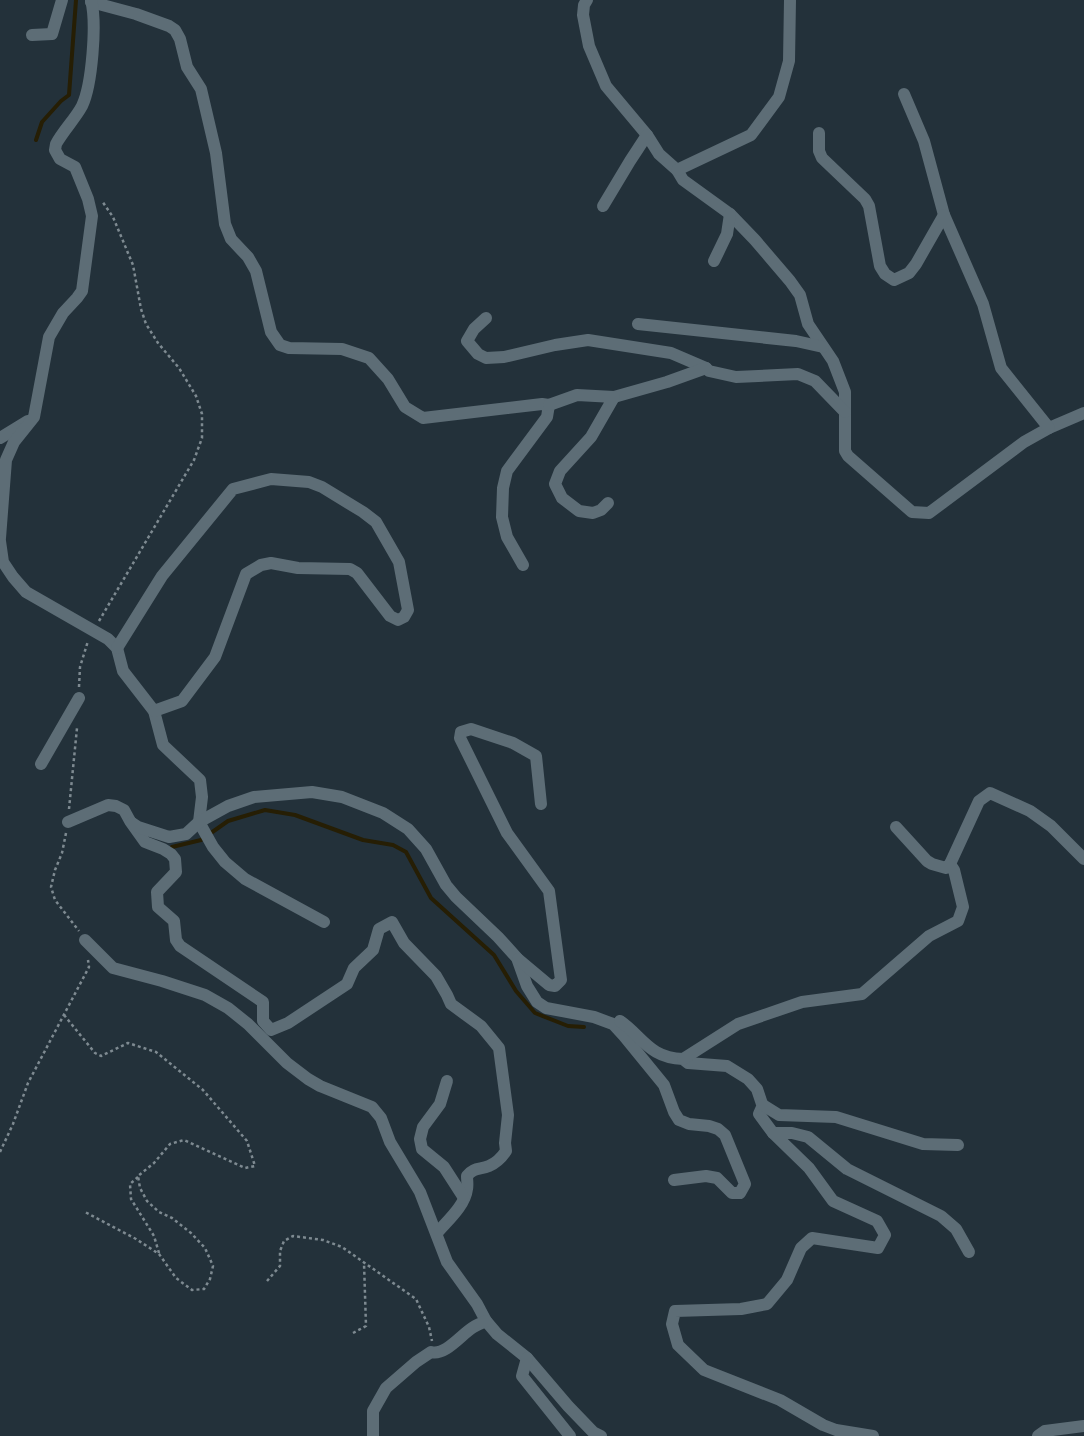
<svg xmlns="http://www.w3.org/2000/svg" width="1084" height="1436" viewBox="0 0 1084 1436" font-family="'Varela Round',sans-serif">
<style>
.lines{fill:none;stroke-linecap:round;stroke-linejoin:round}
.stream{stroke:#261e04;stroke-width:4}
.path{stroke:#7e8a91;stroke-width:2.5;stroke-dasharray:3 3;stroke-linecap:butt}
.minor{stroke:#5d6d76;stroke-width:12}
</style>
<rect width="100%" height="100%" fill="#23313a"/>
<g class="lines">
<g class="stream">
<polyline points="36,140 42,122 61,101 69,95 76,0"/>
<polyline points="172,847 201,840 228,821 265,810 295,815 363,840 393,845 406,852 431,898 494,955 516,991 535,1013 568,1026 584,1027"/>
</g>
<g class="path">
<polyline points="99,621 194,460 202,438 202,414 196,396 179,368 158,343 146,324 141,309 133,265 113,217 102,201"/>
<polyline points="79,687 80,667 88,641"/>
<polyline points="69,809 77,728"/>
<polyline points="66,833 62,853 55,870 51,887 55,900 79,931"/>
<polyline points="64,1015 95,1053 101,1056 128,1043 156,1052 203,1090 247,1141 255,1166 245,1168 184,1140 170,1144 154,1163 138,1176 140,1188 147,1201 159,1212 172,1218 191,1233 205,1248 213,1266 210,1279 204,1289 192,1290 176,1278 159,1254 136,1239 85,1212"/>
<polyline points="0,1152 13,1124 28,1083 89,967 88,960"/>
<polyline points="138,1177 130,1184 131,1199 154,1236 159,1253"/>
<polyline points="267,1281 280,1266 280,1251 284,1241 293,1236 323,1240 342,1247 416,1299 429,1327 432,1341"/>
<polyline points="353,1333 366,1326 364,1263"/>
</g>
<g class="minor">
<polyline points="587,0 584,5 583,15 589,46 606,86 647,135 659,154 677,170 683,180 730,214 755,240 790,281 800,295 808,324 833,361 845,392 845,451 848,456 912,512 929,513 1024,442 1049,428 1084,413"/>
<polyline points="91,2 136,14 169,26 175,30 180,39 187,67 201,89 216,153 225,224 231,239 248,257 256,271 271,332 280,345 289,348 342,349 369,358 388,379 405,407 423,418 542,404 549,405 547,417 507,471 503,488 502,517 507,537 523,565"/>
<polyline points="32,35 52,34 62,0"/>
<polyline points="904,94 924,141 944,215"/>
<polyline points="819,133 819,151 822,158 865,199 869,206 880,266 885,274 894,280 909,273 916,264 944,215 983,304 1001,368 1049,428"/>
<polyline points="677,170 751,135 779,97 789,61 790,0"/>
<polyline points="603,206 630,161 647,135"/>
<polyline points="714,261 727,234 730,214"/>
<polyline points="486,318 474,329 467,341 478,354 486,358 504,357 555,345 588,340 671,353 706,368 709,371 736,377 798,374 815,381 845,412"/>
<polyline points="638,324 796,341 823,347"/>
<polyline points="614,397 667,382 706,368"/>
<polyline points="549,405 577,395 614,397 591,437 560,471 555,484 562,498 579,511 593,513 601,510 608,503"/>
<polyline points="0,438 28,421"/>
<path d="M 0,538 L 6,460 L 14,442 L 34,417 L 49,337 L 63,313 L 77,298 L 82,291 L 92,216 L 88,199 L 75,167 L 60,159 L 55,150 L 56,144 C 63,131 75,119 82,106 C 92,85 97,23 91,0"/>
<polyline points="0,541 3,562 13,577 26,592 108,639 117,648 123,671 154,711 163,745 200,780 202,797 199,822 213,847 225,862 245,879 324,922"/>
<polyline points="117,648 162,576 233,489 271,479 309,482 322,487 363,512 376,522 399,562 408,610 404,617 398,620 390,616 357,573 350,569 298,568 271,563 261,565 246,574 215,657 182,701 154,711"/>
<polyline points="41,764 79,698"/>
<path d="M 68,822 L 108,805 L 116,806 L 124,810 L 130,821 L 145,842 L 163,849 L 171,854 L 175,859 L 176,872 L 157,892 L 158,907 L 174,921 L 176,940 L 180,946 L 263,1002 L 263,1021 L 271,1030 L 288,1023 L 347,984 L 354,968 L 373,950 L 379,929 L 392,922 L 404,943 L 436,976 L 447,995 L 451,1004 L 481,1026 L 499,1048 L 508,1115 L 505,1143 L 506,1151 C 502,1157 496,1163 489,1166 C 480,1170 474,1167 467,1176 C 467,1180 468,1185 467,1189 C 465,1206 447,1221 437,1233"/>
<polyline points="132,823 138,827 169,837 186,834 199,822 228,806 254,797 312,792 342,797 383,813 408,829 426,849 446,885 456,897 498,937 517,958 527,986 537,1002 546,1008 594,1017 613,1024 624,1036 664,1085 674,1112 679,1120 689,1124 709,1126 718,1129 725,1135 745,1184 740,1193 732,1193 717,1178 706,1176 674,1180"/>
<polyline points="950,864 979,801 990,793 1030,811 1051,826 1084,859"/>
<polyline points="85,940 113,968 162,981 205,995 228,1008 248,1024 287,1063 308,1079 320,1086 372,1107 381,1118 390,1142 420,1192 447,1262 477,1304 486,1321 497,1334 527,1358 568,1406 593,1432 601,1436"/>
<polyline points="518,959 549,985 555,986 561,980 549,891 507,833 460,738 461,732 471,729 513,743 536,756 541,804"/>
<path d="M 620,1021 C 643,1037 649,1058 683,1059 L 688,1063 L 727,1066 L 748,1079 L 757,1089 L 762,1104 L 763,1105 L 759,1114 L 773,1133 L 809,1168 L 833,1201 L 877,1221 L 885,1235 L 878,1248 L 812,1238 L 801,1248 L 787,1280 L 767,1304 L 741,1309 L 675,1311 L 672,1324 L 678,1345 L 704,1370 L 780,1400 L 823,1425 L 836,1430 L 873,1436"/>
<polyline points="683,1059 738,1024 802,1002 862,994 929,936 958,921 963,907 954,870 950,864 946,868 932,864 927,861 896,827"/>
<polyline points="447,1081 440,1104 423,1127 420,1139 422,1149 444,1167 464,1198"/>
<polyline points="763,1105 779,1115 836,1117 923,1144 958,1145"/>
<polyline points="773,1133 792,1133 808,1137 847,1169 941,1216 956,1229 969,1252"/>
<polyline points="527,1358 522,1376 570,1436"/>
<path d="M 373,1436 L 373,1411 L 386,1388 L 416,1362 L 431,1352 C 445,1356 461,1335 472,1328 C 476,1325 482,1323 486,1321"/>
<polyline points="1038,1436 1045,1431 1084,1426"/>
</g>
</g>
</svg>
